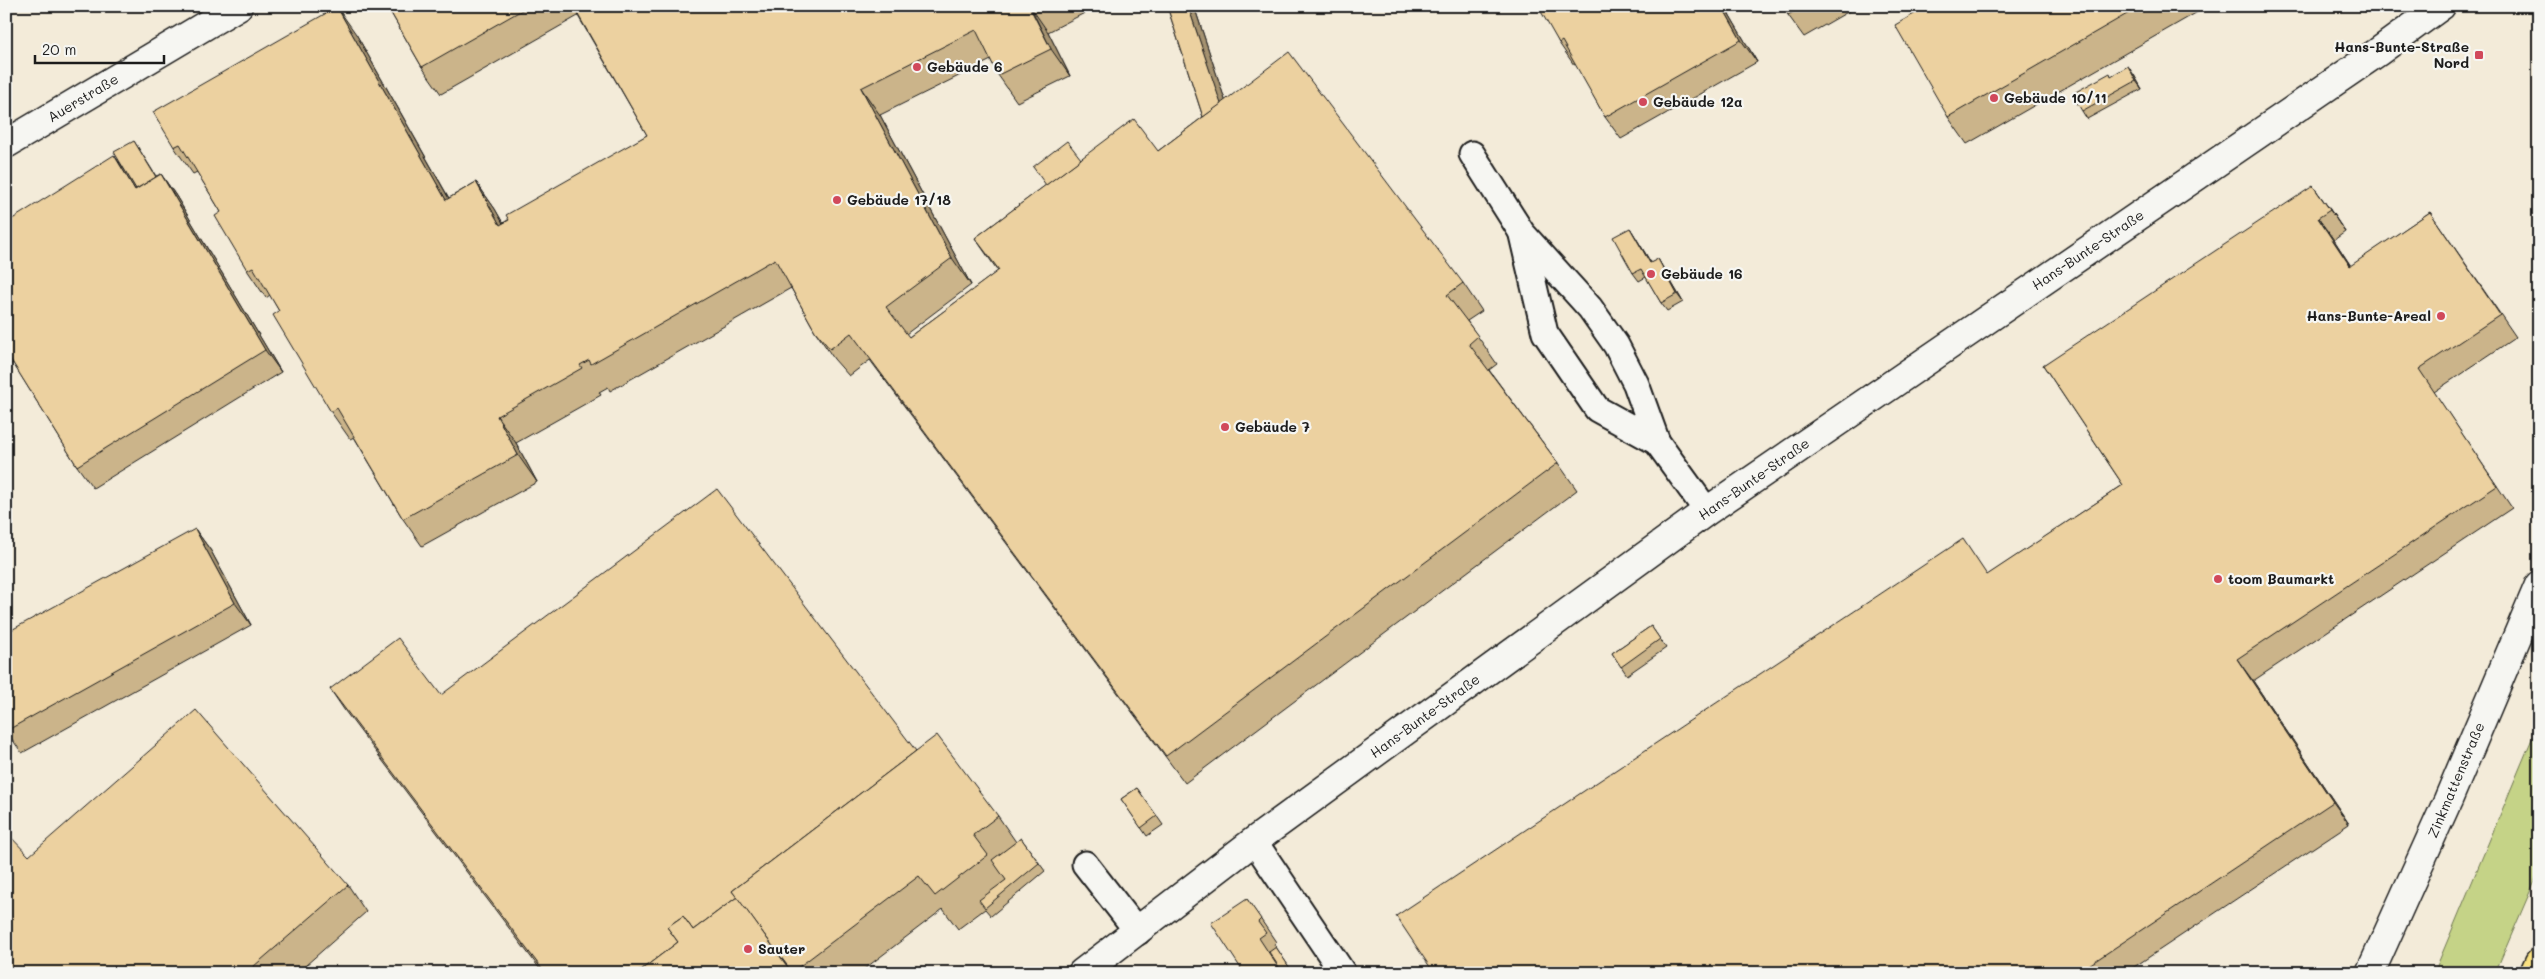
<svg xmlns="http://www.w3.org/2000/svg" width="2545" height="979" viewBox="0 0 2545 979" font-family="Mali,sans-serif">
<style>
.green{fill:#c5d387;stroke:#707852}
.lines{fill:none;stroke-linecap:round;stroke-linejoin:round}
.lane-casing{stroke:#1c1c1c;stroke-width:29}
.street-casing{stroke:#1c1c1c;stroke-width:31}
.highway-casing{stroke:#1c1c1c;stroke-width:31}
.lane{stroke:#f6f6f2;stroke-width:25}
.street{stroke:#f6f6f2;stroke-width:28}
.highway{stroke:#f9e181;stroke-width:28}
.wall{fill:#cbb48a;stroke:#1c1c1c}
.shaded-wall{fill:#a59270;stroke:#1c1c1c}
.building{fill:#ecd1a0;stroke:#1c1c1c}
.poi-dot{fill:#d1495b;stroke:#f6f6f2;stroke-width:2}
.labels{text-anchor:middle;stroke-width:4.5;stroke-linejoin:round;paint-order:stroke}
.poi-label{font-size:14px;font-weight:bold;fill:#1c1c1c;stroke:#f6f6f2;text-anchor:start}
.street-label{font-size:14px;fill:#1c1c1c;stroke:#f6f6f2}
</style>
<rect width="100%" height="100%" fill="#f3ebd9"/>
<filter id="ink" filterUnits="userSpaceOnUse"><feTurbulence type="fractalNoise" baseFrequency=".02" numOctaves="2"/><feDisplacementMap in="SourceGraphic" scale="10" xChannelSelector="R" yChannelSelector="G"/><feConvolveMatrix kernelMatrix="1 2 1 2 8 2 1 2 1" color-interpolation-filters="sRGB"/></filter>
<g filter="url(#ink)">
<polygon class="green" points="2539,722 2539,871 2495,973 2434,973"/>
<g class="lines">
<defs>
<g id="lane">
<polyline points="1472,154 1522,233 1590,308 1616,345 1636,384 1657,442 1707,511"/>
<polyline points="1522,235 1545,333 1597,409 1657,442"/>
<polyline points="1254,841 1343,973"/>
<polyline points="1085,864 1138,932"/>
</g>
<g id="street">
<polyline points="6,144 238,6"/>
<polyline points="1082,973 1254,841 1707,511 2378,52 2441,6"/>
<polyline points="2370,973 2448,800 2539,585"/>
</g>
<polyline id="highway" points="2534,973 2539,962"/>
</defs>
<use href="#lane" class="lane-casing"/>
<use href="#street" class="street-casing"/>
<use href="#highway" class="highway-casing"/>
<use href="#lane" class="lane"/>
<use href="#street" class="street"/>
<use href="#highway" class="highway"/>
</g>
<g class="wall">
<polygon points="387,6 1098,6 1048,32 1070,76 1017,102 998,75 991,60 880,115 971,285 906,334 909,337 998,271 975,238 1081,159 1158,151 1203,117 1167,6 1194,6 1225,100 1463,283 1482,311 1467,321 1497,364 1489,370 1558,463 1577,490 1185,783 870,360 849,376 834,359 815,331 791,288 610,391 608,387 599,392 601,395 516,443 537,482 422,546 403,519 354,437 350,439 331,412 279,311 270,295 266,298 247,270 221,212 197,172 193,174 174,147 356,34 449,198 476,182 495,209 503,223 647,135 578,16 441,94 422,67"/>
<polygon points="1542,6 1742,6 1729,14 1757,62 1621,139 1605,117 1576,64 1574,65 1559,43"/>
<polygon points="1784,6 1858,6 1804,37 1788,15"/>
<polygon points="1928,6 2208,6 1967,144 1948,117"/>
<polygon points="2134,75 2142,89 2087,119 2082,111 2111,76"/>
<polygon points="134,141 156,176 161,174 176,196 281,372 93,488 77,466 13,363 6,367 6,223 126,171"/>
<polygon points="2329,208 2345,232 2334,240 2351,266 2430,212 2516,337 2434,392 2512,508 2253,681 2349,824 2125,973 1434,973 1988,575 2123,485 2043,365"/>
<polygon points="1630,228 1651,263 1658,259 1663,268 1683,302 1667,311 1661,303 1646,277 1639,281 1633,273"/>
<polygon points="195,529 211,551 251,625 22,753 6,731"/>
<polygon points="1651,626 1666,648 1627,675 1612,653"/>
<polygon points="330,689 441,695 916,751 998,816 1016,842 1021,838 1045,871 991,916 985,909 958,929 943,909 859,973 543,973 345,711"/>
<polygon points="1137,788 1163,825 1147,836 1121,799"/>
<polygon points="29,856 348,885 366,912 297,973 6,973"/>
<polygon points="1247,899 1276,942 1274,944 1293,973 1244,973"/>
</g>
<g class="shaded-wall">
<polygon points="1030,6 1048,32 1070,76 1051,49"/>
<polygon points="1188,6 1194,6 1236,133 1225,118"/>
<polygon points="1722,6 1723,6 1729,14 1757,62 1741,40"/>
<polygon points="337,7 356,34 465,227 446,200"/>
<polygon points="2128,66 2134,75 2142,89 2136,81"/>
<polygon points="861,88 880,115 971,285 952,258"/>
<polygon points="114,155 130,177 138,192 135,190"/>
<polygon points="161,174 176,196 281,372 265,350"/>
<polygon points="476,182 495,209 519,252 500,225"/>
<polygon points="2313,186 2329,208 2345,232 2330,210"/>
<polygon points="2318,218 2334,240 2365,288 2350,266"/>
<polygon points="1630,228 1635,236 1656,271 1650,263"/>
<polygon points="1658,259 1663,268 1683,302 1677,294"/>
<polygon points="497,416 516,443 537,482 518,455"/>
<polygon points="195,529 211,551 251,625 235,603"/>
<polygon points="2237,659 2253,681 2349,824 2333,802"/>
</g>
<g class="building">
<polygon points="387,6 529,6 422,67"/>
<polygon points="573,6 1029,6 1051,49 998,75 976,30 861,88 952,258 886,307 909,337 999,270 975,238 1134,119 1158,151 1289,52 1463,283 1447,295 1478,336 1469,344 1558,463 1166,756 851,333 830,349 815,331 775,259 591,364 589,360 580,365 582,368 497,416 518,455 403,519 337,408 331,412 273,315 279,311 253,267 247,270 215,216 221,212 180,144 174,147 153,112 337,7 446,200 476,182 500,225 509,220 506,215 647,135"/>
<polygon points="1167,6 1188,6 1221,104 1203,117"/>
<polygon points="1542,6 1722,6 1741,40 1605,117 1562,41 1559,43 1539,8"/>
<polygon points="1784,6 1803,6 1788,15"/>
<polygon points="1928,6 2141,6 1948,117 1895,25"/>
<polygon points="2128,66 2136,81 2082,111 2072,94 2110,73 2111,76"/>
<polygon points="134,141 156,177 136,189 114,152"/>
<polygon points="1067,141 1081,159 1046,185 1033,167"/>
<polygon points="114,155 135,190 161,174 265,350 77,466 6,352 6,223"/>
<polygon points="2313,186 2330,210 2318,218 2350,266 2430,212 2500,315 2419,369 2497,486 2237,659 2333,802 2077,973 1434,973 1396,916 1963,539 1987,575 2123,485 2043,365"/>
<polygon points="1630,228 1650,263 1658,259 1677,294 1661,303 1641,269 1633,273 1613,237"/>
<polygon points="717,489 916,751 732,891 737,897 693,930 683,916 667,927 678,942 637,973 545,973 330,689 398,638 441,695"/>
<polygon points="195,529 235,603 6,731 6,633"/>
<polygon points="1651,626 1660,639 1621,667 1612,653"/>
<polygon points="196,710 348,885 246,973 6,973 6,836 8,834 29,856"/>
<polygon points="937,735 998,816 973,835 988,855 935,896 919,876 792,972 732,891"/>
<polygon points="1137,788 1157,816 1141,828 1121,799"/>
<polygon points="1021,838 1039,863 985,908 979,900 1006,880 992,860"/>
<polygon points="737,897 792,973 637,973 678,942 667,927 683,916 693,930"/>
<polygon points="1247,899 1261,919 1258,922 1266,933 1259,938 1282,973 1244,973 1211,923"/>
<polygon points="1276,947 1293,973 1283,973 1269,952"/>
</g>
</g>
<g class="poi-dot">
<rect x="2474" y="50" width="10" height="10" rx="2.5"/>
<circle cx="917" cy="67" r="5"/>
<circle cx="1994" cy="98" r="5"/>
<circle cx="1643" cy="102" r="5"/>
<circle cx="837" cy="200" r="5"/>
<circle cx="1651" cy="274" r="5"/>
<circle cx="2441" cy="316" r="5"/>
<circle cx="1225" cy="427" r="5"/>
<circle cx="2218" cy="579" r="5"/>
<circle cx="748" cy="949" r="5"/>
</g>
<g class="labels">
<g class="poi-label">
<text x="2469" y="52" text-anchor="end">Hans-Bunte-Straße<tspan x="2469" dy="16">Nord</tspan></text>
<text x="927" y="72">Gebäude 6</text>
<text x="2004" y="103">Gebäude 10/11</text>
<text x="1653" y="107">Gebäude 12a</text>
<text x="847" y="205">Gebäude 17/18</text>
<text x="1661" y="279">Gebäude 16</text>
<text x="2431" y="321" text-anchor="end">Hans-Bunte-Areal</text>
<text x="1235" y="432">Gebäude 7</text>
<text x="2228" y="584">toom Baumarkt</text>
<text x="758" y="954">Sauter</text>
</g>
<g class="street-label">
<text transform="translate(83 98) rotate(-31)" y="5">Auerstraße</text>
<text transform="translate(2088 250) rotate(-34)" y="5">Hans-Bunte-Straße</text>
<text transform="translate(1754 479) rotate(-35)" y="5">Hans-Bunte-Straße</text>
<text transform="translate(1425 716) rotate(-36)" y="5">Hans-Bunte-Straße</text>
<text transform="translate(2456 780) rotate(-67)" y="5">Zinkmattenstraße</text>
</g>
</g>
<rect width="2545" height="979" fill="none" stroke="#f6f6f2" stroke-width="25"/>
<rect x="12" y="12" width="2520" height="954" fill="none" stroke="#1c1c1c" stroke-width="2" filter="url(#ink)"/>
<path d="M35 55v8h129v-8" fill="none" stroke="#1c1c1c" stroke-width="2.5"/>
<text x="42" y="55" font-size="15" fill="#1c1c1c" stroke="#f6f6f2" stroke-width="4" paint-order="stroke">20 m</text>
</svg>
